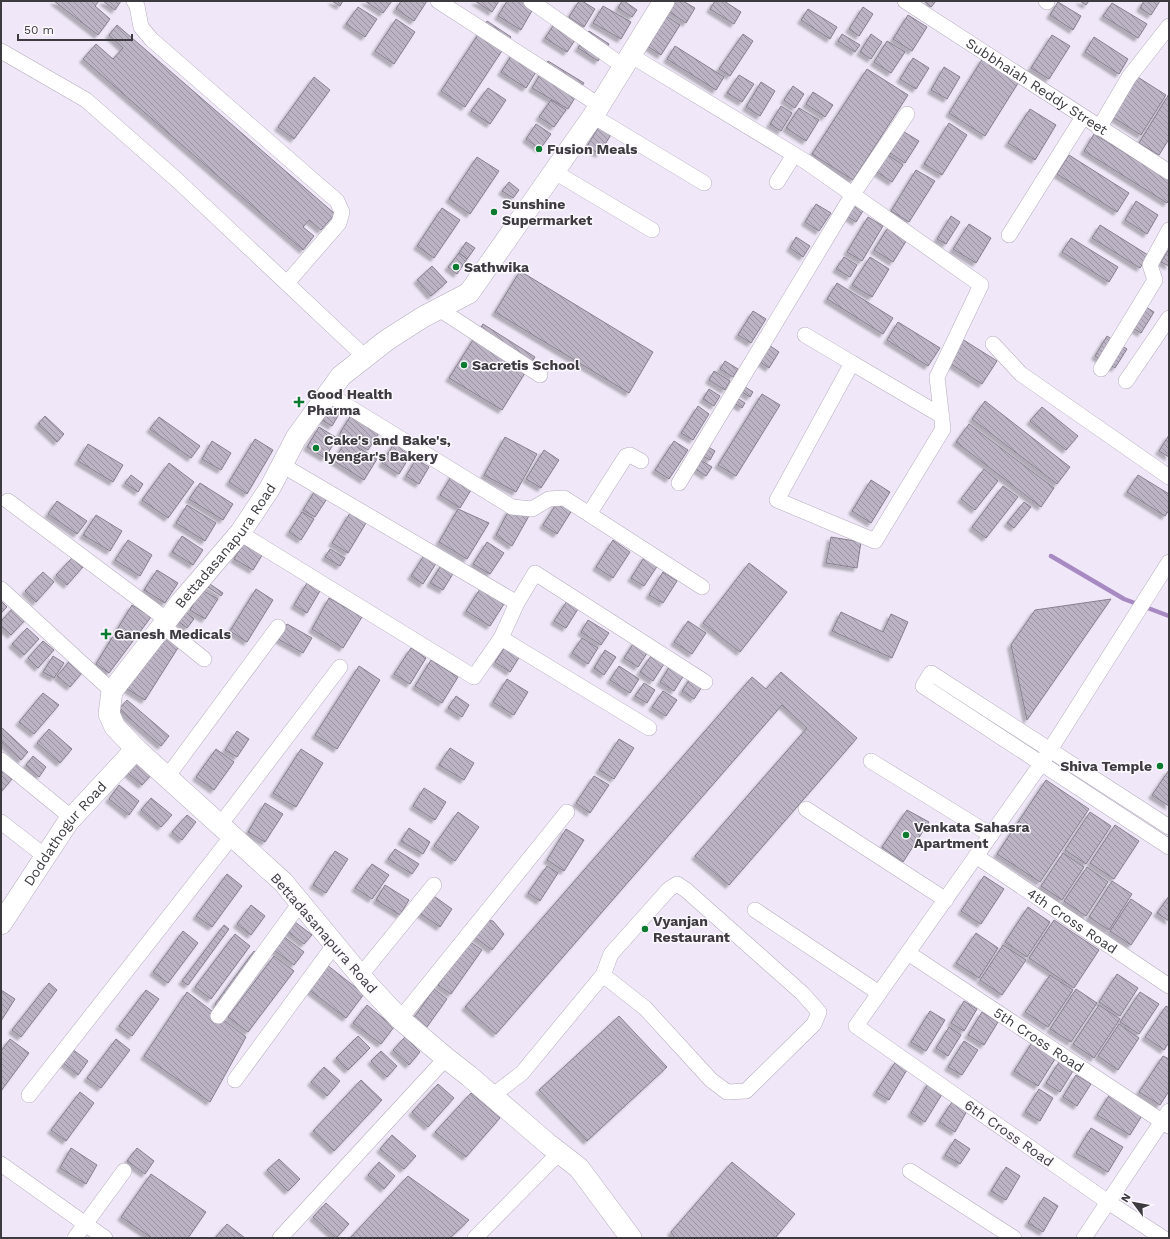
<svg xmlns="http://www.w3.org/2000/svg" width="1170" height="1239" viewBox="0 0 1170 1239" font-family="'Work Sans',sans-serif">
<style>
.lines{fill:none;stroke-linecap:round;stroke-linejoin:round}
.stream{stroke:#a88ac2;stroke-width:4.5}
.building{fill:url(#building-back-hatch);stroke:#88808f;filter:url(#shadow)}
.street-casing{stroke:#b5adbc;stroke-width:16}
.secondary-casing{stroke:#b5adbc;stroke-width:22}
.street{stroke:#fff;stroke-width:15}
.secondary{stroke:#fff;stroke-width:21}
.poi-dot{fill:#0c7b31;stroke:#fbf8fe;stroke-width:1.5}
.labels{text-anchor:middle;stroke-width:3;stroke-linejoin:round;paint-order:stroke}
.street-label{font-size:14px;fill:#3d3a40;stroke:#fbf8fe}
.poi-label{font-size:14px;font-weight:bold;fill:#3d3a40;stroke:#fbf8fe;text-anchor:start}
</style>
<defs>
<pattern id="building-back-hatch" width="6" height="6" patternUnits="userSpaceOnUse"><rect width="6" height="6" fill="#bcb4c4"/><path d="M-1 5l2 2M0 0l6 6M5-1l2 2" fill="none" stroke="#9a93a1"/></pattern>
<filter id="shadow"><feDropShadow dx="-3.5" dy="3.5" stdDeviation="1" flood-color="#0004"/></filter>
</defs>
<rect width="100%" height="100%" fill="#f0e8f8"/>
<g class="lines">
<polyline class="stream" points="1051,556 1124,599 1169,616"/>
</g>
<g class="building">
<polygon points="54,1 99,1 95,6 110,19 98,35"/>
<polygon points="103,1 121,1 115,10"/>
<polygon points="332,1 343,1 340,6"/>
<polygon points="365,1 392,1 383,13"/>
<polygon points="401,1 427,1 414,21 396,9"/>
<polygon points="475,1 499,1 492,12"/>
<polygon points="507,1 525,1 534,7 521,30 498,16"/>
<polygon points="579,1 582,1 595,9 584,27 569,17"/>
<polygon points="622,1 624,1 637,10 632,17 618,8"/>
<polygon points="675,1 683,1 695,8 686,23 668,11"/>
<polygon points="715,1 724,1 741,12 734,24 710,9"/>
<polygon points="924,1 936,1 931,7"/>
<polygon points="1080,1 1089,1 1086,5"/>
<polygon points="1144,1 1160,1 1151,15 1140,8"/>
<polygon points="1058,2 1081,16 1073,30 1050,15"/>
<polygon points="1112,3 1147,24 1138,38 1103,16"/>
<polygon points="603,6 631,22 621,39 593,23"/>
<polygon points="358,7 377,19 365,37 346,24"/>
<polygon points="863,7 873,14 859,36 849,29"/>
<polygon points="808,9 837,27 830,39 801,20"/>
<polygon points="663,14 680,25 661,55 644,44"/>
<polygon points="908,15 927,27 912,51 893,39"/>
<polygon points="559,17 581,31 567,52 545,38"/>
<polygon points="396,19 415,32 394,64 375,51"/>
<polygon points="487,21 511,37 465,107 441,91"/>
<polygon points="117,25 335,214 321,230 309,220 303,227 314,236 303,250 83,59 96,44 113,59 123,48 109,35"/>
<polygon points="589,31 609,44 598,61 578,48"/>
<polygon points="743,34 753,41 730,76 719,69"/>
<polygon points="842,34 860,45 855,52 838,41"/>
<polygon points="871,34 882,42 871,59 860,52"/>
<polygon points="1052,35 1070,46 1049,79 1031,68"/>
<polygon points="1094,37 1128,59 1119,74 1085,52"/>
<polygon points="887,41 905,52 891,73 874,62"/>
<polygon points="675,46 724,77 716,90 667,59"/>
<polygon points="516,48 541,64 526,88 501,72"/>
<polygon points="913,58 929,68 916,89 900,79"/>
<polygon points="983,58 1020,80 985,136 949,113"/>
<polygon points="548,61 584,83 568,109 532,88"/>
<polygon points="944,67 960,77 947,99 931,90"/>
<polygon points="867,69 908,95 853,180 812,154"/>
<polygon points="739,75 754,84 742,102 727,93"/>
<polygon points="1136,76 1166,95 1141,135 1111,116"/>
<polygon points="314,77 330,90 294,139 278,127"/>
<polygon points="761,82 775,91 760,116 746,107"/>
<polygon points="793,86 804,94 795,108 784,100"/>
<polygon points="488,88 506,100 490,124 471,111"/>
<polygon points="813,92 833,105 825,117 806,104"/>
<polygon points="1169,94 1169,139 1159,155 1139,143"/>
<polygon points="551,100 566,110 554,127 539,117"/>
<polygon points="781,106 792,113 781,131 770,124"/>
<polygon points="799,108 819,120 806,141 786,128"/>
<polygon points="1030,109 1056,125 1035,160 1008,143"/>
<polygon points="949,123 967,135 942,175 924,164"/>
<polygon points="536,124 551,134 540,149 526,139"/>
<polygon points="600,125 612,133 599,154 587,146"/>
<polygon points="901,130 919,141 905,163 887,151"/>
<polygon points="1094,134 1169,180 1169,200 1167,203 1084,151"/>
<polygon points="885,153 903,165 892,182 874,170"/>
<polygon points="1069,155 1129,193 1117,212 1057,174"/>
<polygon points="477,157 499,171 470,214 449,199"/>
<polygon points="916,170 935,181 909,222 891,211"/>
<polygon points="509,182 519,190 513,198 502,191"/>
<polygon points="854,198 866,206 856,222 844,214"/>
<polygon points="1136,201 1158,215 1147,234 1125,220"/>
<polygon points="816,204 831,213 819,231 805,222"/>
<polygon points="442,208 460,220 434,258 417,246"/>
<polygon points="951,216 960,222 946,244 937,239"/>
<polygon points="868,217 883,226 862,261 847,252"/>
<polygon points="969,224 991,238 976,263 953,249"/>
<polygon points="1100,225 1148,255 1140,268 1092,238"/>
<polygon points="889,226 908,238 893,262 874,250"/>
<polygon points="796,237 810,246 803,257 790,248"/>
<polygon points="1071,238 1118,267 1109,282 1062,252"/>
<polygon points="466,242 475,248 467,259 459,253"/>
<polygon points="1169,249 1169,266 1161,262"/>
<polygon points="459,253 467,259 457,274 448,267"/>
<polygon points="844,257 857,265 850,277 836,269"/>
<polygon points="870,257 889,269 872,297 852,285"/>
<polygon points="432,266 447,282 431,296 417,280"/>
<polygon points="520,271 653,352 629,393 495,312"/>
<polygon points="837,283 893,318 883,334 827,299"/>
<polygon points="1138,302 1154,312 1141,333 1125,323"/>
<polygon points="753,311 766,319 751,343 738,335"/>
<polygon points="898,322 940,348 928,366 887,340"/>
<polygon points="483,324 535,357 502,410 449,378"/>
<polygon points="1107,336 1127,349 1115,368 1095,356"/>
<polygon points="962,339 997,361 982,384 948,362"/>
<polygon points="769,345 779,352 769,368 759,361"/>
<polygon points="725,361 738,369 733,377 720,369"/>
<polygon points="714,371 730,381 725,390 709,380"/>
<polygon points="742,385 753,392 750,397 739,390"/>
<polygon points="709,389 720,396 714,406 703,399"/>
<polygon points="762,394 780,405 736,476 718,465"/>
<polygon points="734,396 745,403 742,408 731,401"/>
<polygon points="330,401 342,409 332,426 319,418"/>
<polygon points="985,401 1070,467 1057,484 972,419"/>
<polygon points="698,406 709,414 693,440 681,433"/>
<polygon points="1042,407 1078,436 1066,450 1030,421"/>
<polygon points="351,415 379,433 368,450 340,433"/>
<polygon points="45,416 64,434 57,442 38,424"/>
<polygon points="159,417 200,446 191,458 150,429"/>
<polygon points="969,424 1054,488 1041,507 956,442"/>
<polygon points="319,427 337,438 325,458 307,447"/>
<polygon points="1169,435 1169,457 1159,451"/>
<polygon points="505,437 537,454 516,492 484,475"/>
<polygon points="255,439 273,450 247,494 229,482"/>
<polygon points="346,440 377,459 364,480 334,461"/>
<polygon points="212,441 231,453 221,470 202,459"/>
<polygon points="674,441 688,450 669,479 655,470"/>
<polygon points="395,442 412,453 399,474 382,463"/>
<polygon points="88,444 123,465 113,482 78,461"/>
<polygon points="705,445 715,451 710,460 699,454"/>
<polygon points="544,450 559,460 541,488 526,479"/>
<polygon points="697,458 712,467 706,476 691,466"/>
<polygon points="416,459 429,467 419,484 406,476"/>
<polygon points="169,463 194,482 168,518 142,500"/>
<polygon points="984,469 998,481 975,510 961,499"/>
<polygon points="454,472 474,485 460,508 440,495"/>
<polygon points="131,475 143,484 138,492 125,483"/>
<polygon points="1138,475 1169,494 1169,510 1165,516 1127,492"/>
<polygon points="871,480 890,492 871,523 852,511"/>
<polygon points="200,483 233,504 223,520 189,499"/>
<polygon points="1003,486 1018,497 986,538 972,527"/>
<polygon points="316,489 328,497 315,517 303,510"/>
<polygon points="560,498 574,507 557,534 543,525"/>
<polygon points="57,501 87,521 77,534 48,514"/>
<polygon points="1024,502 1031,507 1014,528 1007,523"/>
<polygon points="187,505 216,523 205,541 176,523"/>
<polygon points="458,509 489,523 467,559 439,542"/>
<polygon points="509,510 530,514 512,546 496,535"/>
<polygon points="302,512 314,519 301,540 289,532"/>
<polygon points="350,513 366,523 348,553 332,543"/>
<polygon points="96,515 122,531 110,551 83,535"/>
<polygon points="182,536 203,550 193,565 172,552"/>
<polygon points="831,537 861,542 857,568 826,563"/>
<polygon points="128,540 152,555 140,576 115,560"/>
<polygon points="613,540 630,552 613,578 596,567"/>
<polygon points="245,541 264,552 253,570 234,559"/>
<polygon points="487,542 504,553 490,574 473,564"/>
<polygon points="330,549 345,558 340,566 325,557"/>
<polygon points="425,554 437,562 423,584 411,576"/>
<polygon points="645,556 658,565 644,586 631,578"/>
<polygon points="72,558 83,567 67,585 56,575"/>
<polygon points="749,563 787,592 740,652 703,623"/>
<polygon points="442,564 454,572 443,590 430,583"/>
<polygon points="157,570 178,583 165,603 144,590"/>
<polygon points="43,572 54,582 36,602 25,591"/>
<polygon points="663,572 677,581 663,603 649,595"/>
<polygon points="207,582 223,593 221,596 205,585"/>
<polygon points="307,583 320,591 307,613 294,605"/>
<polygon points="256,589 273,600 247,642 230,631"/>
<polygon points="480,589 504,604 490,626 466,611"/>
<polygon points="202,590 218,599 205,619 190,610"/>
<polygon points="329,598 362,617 343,648 312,629"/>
<polygon points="1111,599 1027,720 1011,645 1035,610"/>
<polygon points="1,601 7,607 1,613"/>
<polygon points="567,601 578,609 566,628 554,621"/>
<polygon points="16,605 29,616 11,635 1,626 1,621"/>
<polygon points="132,605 151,617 109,673 96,664"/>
<polygon points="186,612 194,619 187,628 178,621"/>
<polygon points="841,612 883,632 891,614 908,622 892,658 832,631"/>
<polygon points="588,620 609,633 601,645 581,632"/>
<polygon points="688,621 706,633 692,654 674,642"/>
<polygon points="287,624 312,638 303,653 278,639"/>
<polygon points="27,628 39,639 24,655 12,644"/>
<polygon points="163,631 181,643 145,700 127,689"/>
<polygon points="582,638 598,648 588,664 572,653"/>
<polygon points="43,641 54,650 38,668 28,658"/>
<polygon points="635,641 649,650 638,667 624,658"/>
<polygon points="505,647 520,656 510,672 495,662"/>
<polygon points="411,648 426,658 410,684 394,674"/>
<polygon points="605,650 616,657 604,675 594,668"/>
<polygon points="53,656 64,663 54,678 43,672"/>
<polygon points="651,656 664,664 653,681 640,672"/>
<polygon points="73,657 86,668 70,687 57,676"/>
<polygon points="431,660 458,677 442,703 415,686"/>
<polygon points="673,661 687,670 674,691 660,682"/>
<polygon points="359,666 380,680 337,749 315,735"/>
<polygon points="619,666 639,679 630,693 610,680"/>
<polygon points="697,668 709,676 694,699 682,691"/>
<polygon points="781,672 857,738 729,885 695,856 807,728 782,705 496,1034 465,1007 752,677 766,689"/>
<polygon points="507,679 528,692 514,715 493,702"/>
<polygon points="644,683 655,690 647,703 635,696"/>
<polygon points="663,691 677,700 666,716 652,707"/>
<polygon points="43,693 59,705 34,734 19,722"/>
<polygon points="456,696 469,705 462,717 448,708"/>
<polygon points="127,700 169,736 161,746 119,709"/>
<polygon points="1,727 28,752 21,760 1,741"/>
<polygon points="49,729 72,749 60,763 37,743"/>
<polygon points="237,731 249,739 237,757 225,750"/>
<polygon points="619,739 634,748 614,779 599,770"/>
<polygon points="450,748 474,763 464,780 439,765"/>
<polygon points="216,749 234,762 214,790 196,777"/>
<polygon points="301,749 323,763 296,807 273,793"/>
<polygon points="33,756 46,767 39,777 26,765"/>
<polygon points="135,757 153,773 142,785 124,770"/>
<polygon points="1169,770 1169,806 1152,795"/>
<polygon points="4,771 13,778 1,792 1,774"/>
<polygon points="594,776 609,785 590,813 576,803"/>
<polygon points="1046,780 1089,809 1040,882 997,854"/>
<polygon points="119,785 139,801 129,815 109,799"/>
<polygon points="424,788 446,802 435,820 413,806"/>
<polygon points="151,798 172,815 161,827 141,810"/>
<polygon points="265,803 283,814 265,842 248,832"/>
<polygon points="907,810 929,822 903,862 882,847"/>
<polygon points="458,812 479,827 455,861 434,846"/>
<polygon points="1090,812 1111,826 1086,864 1065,850"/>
<polygon points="187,815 196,822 182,840 172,832"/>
<polygon points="1115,825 1139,841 1114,879 1090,863"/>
<polygon points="409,828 430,842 423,854 401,841"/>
<polygon points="566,829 584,840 564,871 547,860"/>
<polygon points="395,849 419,864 412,874 388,859"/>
<polygon points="335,851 348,859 326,893 313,885"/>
<polygon points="1063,853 1084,867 1062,900 1041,886"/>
<polygon points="372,864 389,875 372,899 355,888"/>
<polygon points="547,866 558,873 540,901 528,893"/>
<polygon points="1087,867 1108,882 1086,916 1064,901"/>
<polygon points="227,874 242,886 212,927 196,916"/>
<polygon points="984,876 1004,889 981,924 961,911"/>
<polygon points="1112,881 1132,894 1109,930 1089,917"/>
<polygon points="385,885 409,900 400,915 376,900"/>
<polygon points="431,894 452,909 440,927 418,912"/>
<polygon points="1169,896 1169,921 1157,913"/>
<polygon points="1131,899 1152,913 1131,945 1110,931"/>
<polygon points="251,905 265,916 251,935 237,924"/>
<polygon points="1028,907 1050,922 1027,957 1005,942"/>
<polygon points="286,915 312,935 304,944 279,925"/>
<polygon points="485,920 493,921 504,934 492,950 473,936"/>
<polygon points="1054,920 1099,950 1074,988 1029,958"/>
<polygon points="224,925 229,929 188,985 182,981"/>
<polygon points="183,931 198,943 168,983 153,972"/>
<polygon points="976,933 998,948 979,978 956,963"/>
<polygon points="235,934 250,946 211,999 195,987"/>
<polygon points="283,936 304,952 294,965 274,950"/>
<polygon points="469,941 482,950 451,994 438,985"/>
<polygon points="1003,945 1026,960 1002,995 980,980"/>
<polygon points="254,951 263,958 224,1011 215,1004"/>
<polygon points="274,956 294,971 248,1032 228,1017"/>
<polygon points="327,965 364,994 346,1018 308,989"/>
<polygon points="1117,974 1138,988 1120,1016 1099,1002"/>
<polygon points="1050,975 1073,990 1048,1027 1025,1012"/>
<polygon points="49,983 57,990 21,1037 12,1030"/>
<polygon points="434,989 447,999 424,1031 411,1022"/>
<polygon points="1076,989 1097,1003 1071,1042 1050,1029"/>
<polygon points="1,990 15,999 1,1021"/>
<polygon points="146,990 159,999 132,1036 119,1026"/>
<polygon points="187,992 246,1037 210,1102 144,1056"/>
<polygon points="1140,992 1159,1004 1139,1034 1120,1022"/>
<polygon points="964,1001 977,1009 964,1031 951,1023"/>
<polygon points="367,1005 394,1027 381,1044 353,1023"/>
<polygon points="1099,1005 1120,1019 1094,1058 1073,1044"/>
<polygon points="1166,1006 1169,1008 1169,1042 1164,1050 1145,1037"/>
<polygon points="930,1011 945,1020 926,1051 911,1042"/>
<polygon points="982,1012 998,1022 984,1045 968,1035"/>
<polygon points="619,1016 667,1067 587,1141 539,1090"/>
<polygon points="1119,1024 1139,1038 1118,1070 1098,1056"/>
<polygon points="949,1027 961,1035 948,1056 936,1048"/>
<polygon points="358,1036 370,1048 348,1070 336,1058"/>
<polygon points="405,1037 420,1052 409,1065 393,1050"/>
<polygon points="10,1039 29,1053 1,1091 1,1051"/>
<polygon points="116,1039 130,1050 101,1088 87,1078"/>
<polygon points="964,1041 978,1050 962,1075 948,1067"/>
<polygon points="1033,1041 1057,1056 1038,1086 1014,1071"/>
<polygon points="72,1049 88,1061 78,1075 62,1062"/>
<polygon points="381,1051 397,1066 387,1077 371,1061"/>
<polygon points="1163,1056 1169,1059 1169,1091 1160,1105 1139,1092"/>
<polygon points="896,1061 908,1068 889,1100 876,1092"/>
<polygon points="1059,1062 1073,1071 1060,1092 1046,1083"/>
<polygon points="324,1067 340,1081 327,1096 311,1082"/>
<polygon points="1076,1075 1091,1084 1077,1106 1063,1097"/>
<polygon points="361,1080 382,1100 334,1151 313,1131"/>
<polygon points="929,1082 944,1091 925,1122 911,1113"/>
<polygon points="438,1084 454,1098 428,1127 412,1112"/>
<polygon points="1039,1089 1053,1098 1040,1121 1025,1112"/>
<polygon points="80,1092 94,1103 66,1141 51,1130"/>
<polygon points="471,1093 500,1118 466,1157 435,1132"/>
<polygon points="1110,1094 1143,1114 1130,1135 1097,1115"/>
<polygon points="952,1102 967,1111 955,1132 939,1122"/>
<polygon points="1091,1128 1123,1147 1108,1172 1076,1153"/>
<polygon points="392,1135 416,1156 404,1169 380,1149"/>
<polygon points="955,1139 970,1149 960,1164 945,1155"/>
<polygon points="71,1148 97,1165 86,1184 60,1168"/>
<polygon points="137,1148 154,1161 145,1174 127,1161"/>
<polygon points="279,1159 300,1179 288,1191 267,1170"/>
<polygon points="379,1162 395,1176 384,1189 368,1175"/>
<polygon points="732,1162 795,1214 775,1238 675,1238 671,1232"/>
<polygon points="1006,1167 1020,1176 1006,1200 991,1191"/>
<polygon points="151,1174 206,1212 188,1238 152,1238 121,1217"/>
<polygon points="408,1176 469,1220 450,1238 350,1238"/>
<polygon points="1044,1197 1058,1206 1043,1232 1028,1223"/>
<polygon points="326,1203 349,1224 336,1238 313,1217"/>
<polygon points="227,1224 245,1238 215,1238"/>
</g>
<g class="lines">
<defs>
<g id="street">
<polyline points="134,1 137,6 141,27 152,40 337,201 342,212 339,223 287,283"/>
<polyline points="438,1 599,105"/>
<polyline points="531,1 623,66"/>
<path id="s1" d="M 905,1 L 1169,172"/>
<polyline points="1046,1 1047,2"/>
<polyline points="1,51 86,100 177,180 365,357"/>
<polyline points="630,55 808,163 981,285 937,377 943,429 875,541 777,500 852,363 942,416"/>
<polyline points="593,116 704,183"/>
<polyline points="1099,128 1129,77 1169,26"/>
<polyline points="553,171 652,230"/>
<polyline points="777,182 794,155"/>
<polyline points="1009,235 1083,117"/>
<polyline points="439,309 540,375"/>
<polyline points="805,335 852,363"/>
<polyline points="993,344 1021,374 1169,477"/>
<polyline points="1101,369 1155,280 1150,265 1169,230"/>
<polyline points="1126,381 1169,318"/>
<polyline points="328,394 512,507 532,509 549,499 564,498 702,587"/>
<polyline points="282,465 517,603 501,638 649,728"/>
<polyline points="679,483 853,194 907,114"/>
<polyline points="8,501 167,620"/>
<polyline points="589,514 626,456 630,455 641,461"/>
<polyline points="240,533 474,677 501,638"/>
<polyline points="1,589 112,691"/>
<polyline points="517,603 535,573 705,682"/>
<polyline points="163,626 204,659"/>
<polyline points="1,760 72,818"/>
<polyline points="871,761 991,835"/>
<polyline points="167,777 278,627"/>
<polyline points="806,809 946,900"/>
<polyline points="1,822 46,857"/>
<polyline points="220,825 340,667"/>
<polyline points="1169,827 931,673 923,686 1169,847"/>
<path id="s2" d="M 976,856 L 1169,986"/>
<polyline points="755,910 879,993"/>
<path id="s3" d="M 908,953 L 1169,1126"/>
<polyline points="360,976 434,885"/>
<polyline points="218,1016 300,903"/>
<polyline points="400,1019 567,812"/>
<polyline points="235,1080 335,944"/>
<polyline points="29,1095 232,836"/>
<polyline points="492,1096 522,1073 603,975 611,954 669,889 677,884 686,890 802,993 819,1012 814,1024 746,1091 727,1092 711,1080 645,1008 603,975"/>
<polyline points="1,1164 105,1238"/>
<polyline points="910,1171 1014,1238"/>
<polyline points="75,1238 124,1171"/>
<polyline points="280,1238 446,1058"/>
<polyline points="475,1238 559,1153"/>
<polyline points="1084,1238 1169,1111"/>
<polyline points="1163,1238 1108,1202 856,1026 1041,764 1169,562"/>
</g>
<g id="secondary">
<path id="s4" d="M 1,924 L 68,822 L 136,749"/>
<path id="s5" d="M 631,1238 L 579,1168 L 548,1144 L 469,1076 L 446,1058 L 400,1019 L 369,986 L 283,882 L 136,749 L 115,727 L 109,714 L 112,691 L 181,602 L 240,533 L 270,488 L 296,438 L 341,376 L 387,340 L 423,317 L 469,293 L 593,116 L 664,1"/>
</g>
</defs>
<use href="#street" class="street-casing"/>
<use href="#secondary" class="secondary-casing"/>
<use href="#street" class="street"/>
<use href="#secondary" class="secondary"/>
</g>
<g class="poi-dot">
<circle cx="539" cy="149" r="4"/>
<circle cx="494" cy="212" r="4"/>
<circle cx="456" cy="267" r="4"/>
<circle cx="464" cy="365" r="4"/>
<path d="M297 396h4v4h4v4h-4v4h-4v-4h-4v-4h4z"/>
<circle cx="316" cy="448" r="4"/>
<path d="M104 628h4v4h4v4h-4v4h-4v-4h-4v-4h4z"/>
<circle cx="1160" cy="766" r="4"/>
<circle cx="906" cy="835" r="4"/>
<circle cx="645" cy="929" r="4"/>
</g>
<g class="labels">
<g class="street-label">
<text dy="5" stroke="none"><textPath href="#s1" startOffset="157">Subbhaiah Reddy Street</textPath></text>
<text dy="5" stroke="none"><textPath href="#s5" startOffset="951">Bettadasanapura Road</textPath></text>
<text dy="5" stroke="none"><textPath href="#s4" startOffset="111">Doddathogur Road</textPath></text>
<text dy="5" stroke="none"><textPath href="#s2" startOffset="116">4th Cross Road</textPath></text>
<text transform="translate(324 933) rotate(49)" y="5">Bettadasanapura Road</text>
<text dy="5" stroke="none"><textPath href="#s3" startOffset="157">5th Cross Road</textPath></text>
<text transform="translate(1009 1133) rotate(35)" y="5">6th Cross Road</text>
</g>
<g class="poi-label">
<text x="547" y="154">Fusion Meals</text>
<text x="502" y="209">Sunshine<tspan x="502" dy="16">Supermarket</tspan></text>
<text x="464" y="272">Sathwika</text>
<text x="472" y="370">Sacretis School</text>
<text x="307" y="399">Good Health<tspan x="307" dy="16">Pharma</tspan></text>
<text x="324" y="445">Cake's and Bake's,<tspan x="324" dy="16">Iyengar's Bakery</tspan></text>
<text x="114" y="639">Ganesh Medicals</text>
<text x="1152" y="771" text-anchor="end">Shiva Temple</text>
<text x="914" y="832">Venkata Sahasra<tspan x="914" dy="16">Apartment</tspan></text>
<text x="653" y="926">Vyanjan<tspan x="653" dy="16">Restaurant</tspan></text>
</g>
</g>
<rect width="1170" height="1239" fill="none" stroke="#3d3a40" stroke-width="4"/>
<g transform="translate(1134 1203) rotate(302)" stroke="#fbf8fe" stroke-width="3" paint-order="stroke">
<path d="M0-3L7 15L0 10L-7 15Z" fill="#3d3a40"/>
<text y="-6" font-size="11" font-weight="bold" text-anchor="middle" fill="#3d3a40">N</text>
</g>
<path d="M18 34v6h114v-6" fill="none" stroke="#3d3a40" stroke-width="2"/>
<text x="24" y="34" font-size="12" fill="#3d3a40" stroke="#fbf8fe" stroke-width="3" paint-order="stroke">50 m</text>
</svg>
